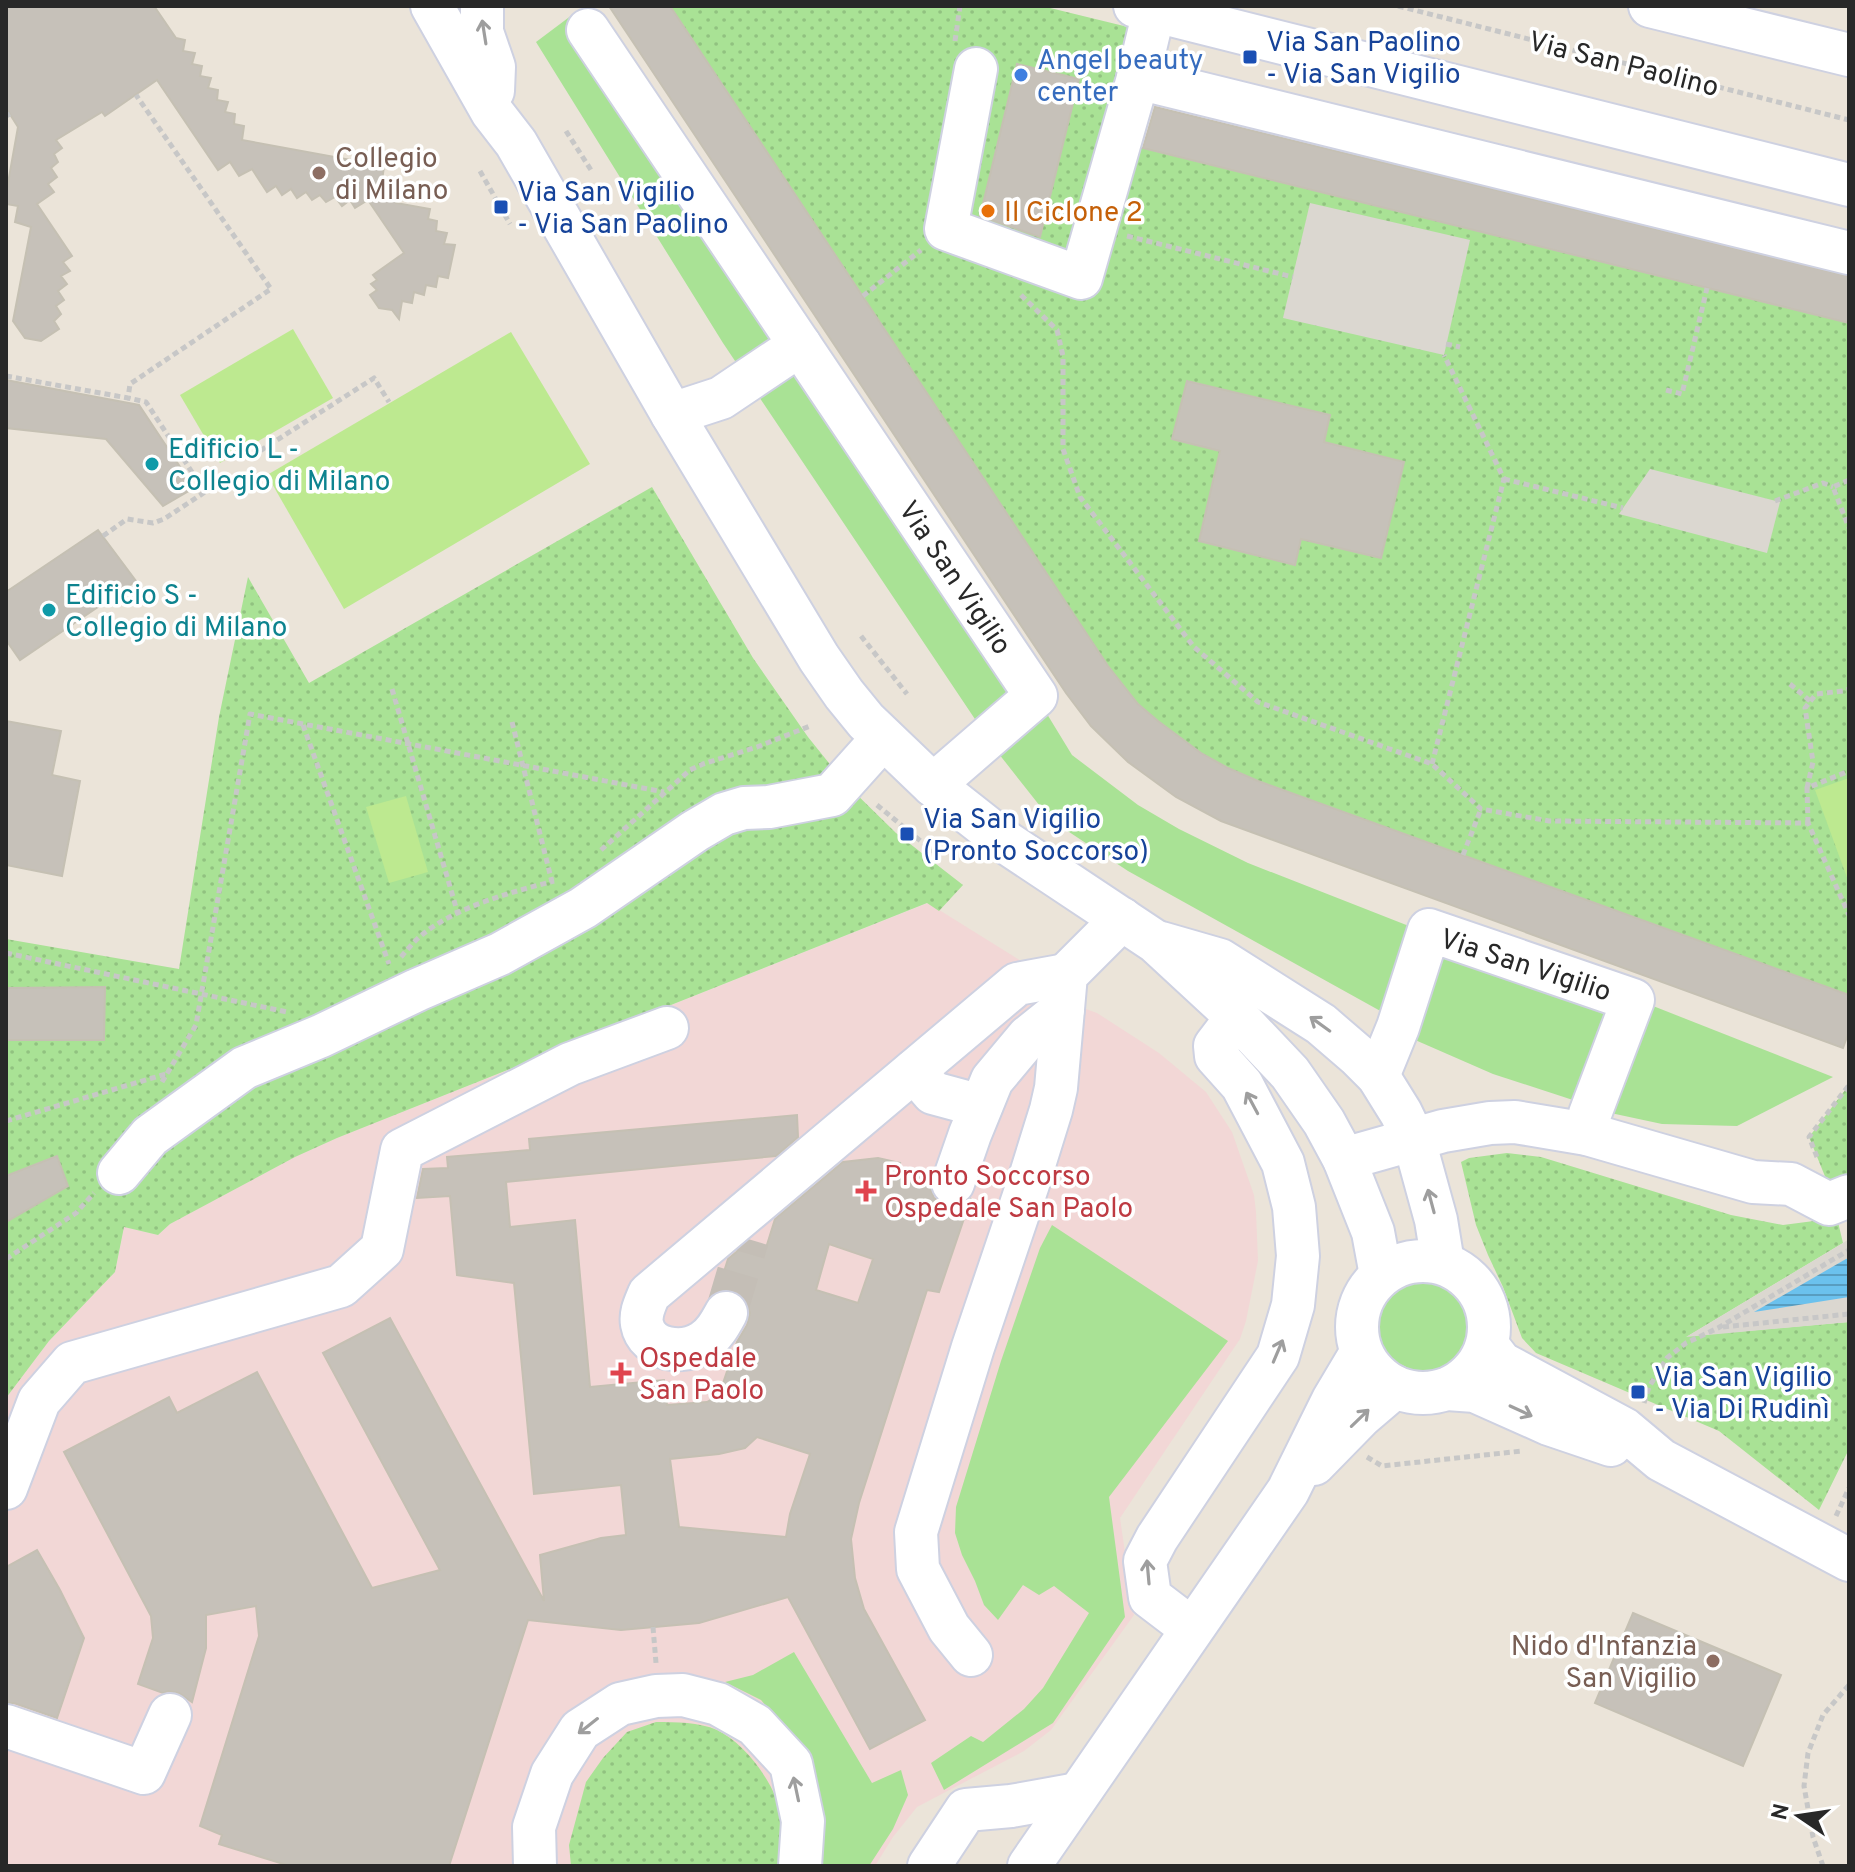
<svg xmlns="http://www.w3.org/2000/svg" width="1855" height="1872" viewBox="0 0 1855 1872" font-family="Overpass,sans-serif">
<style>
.medical{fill:#f2d7d6}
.grass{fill:#a9e295}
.park{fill:url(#park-dots)}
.pitch{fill:#bde990}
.plaza{fill:#dbd7d0}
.water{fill:url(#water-rules)}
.building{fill:#c6c1b9;stroke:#c5c0b3;stroke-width:2;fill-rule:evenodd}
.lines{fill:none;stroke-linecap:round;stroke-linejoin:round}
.minor-tunnel{stroke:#c4beb6;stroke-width:42;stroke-dasharray:42 21;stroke-linecap:butt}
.minor-casing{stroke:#ced1e1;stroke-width:46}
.path{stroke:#c7c7c7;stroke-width:5;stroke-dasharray:6 4;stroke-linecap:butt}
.minor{stroke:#fff;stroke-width:42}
.oneway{stroke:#9e9e9e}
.transit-dot{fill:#1a4fb4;stroke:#fff;stroke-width:3}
.shop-dot{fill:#3f7fe0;stroke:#fff;stroke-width:3}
.education-dot{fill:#8d6e63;stroke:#fff;stroke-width:3}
.food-dot{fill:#e8710a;stroke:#fff;stroke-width:3}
.culture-dot{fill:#0f9aa8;stroke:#fff;stroke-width:3}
.health-dot{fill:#e0444e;stroke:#fff;stroke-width:3}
.labels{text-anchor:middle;stroke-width:7;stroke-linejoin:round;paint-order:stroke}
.transit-label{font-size:28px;fill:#164399;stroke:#fff;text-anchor:start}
.shop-label{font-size:28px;fill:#366cbe;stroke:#fff;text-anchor:start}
.street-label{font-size:28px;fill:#282828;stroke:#fff}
.education-label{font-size:28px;fill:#785e54;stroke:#fff;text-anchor:start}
.food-label{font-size:28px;fill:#c56008;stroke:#fff;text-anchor:start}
.culture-label{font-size:28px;fill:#0d838f;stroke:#fff;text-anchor:start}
.health-label{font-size:28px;fill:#be3a42;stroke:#fff;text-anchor:start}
</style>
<defs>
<pattern id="park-dots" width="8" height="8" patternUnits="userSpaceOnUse" patternTransform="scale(2)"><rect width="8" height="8" fill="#a9e295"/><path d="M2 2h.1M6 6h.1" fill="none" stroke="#91c280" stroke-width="1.8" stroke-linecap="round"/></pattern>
<pattern id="water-rules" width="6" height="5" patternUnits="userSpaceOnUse" patternTransform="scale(2)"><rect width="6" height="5" fill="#6bc1ed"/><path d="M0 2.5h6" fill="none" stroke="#589dc0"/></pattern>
</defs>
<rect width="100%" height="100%" fill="#ebe4d9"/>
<polygon class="medical" points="928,903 1031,967 1072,1004 1097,1013 1159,1053 1206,1092 1232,1132 1254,1195 1256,1212 1258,1261 1246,1321 1240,1339 1120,1518 1134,1615 1051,1730 1024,1751 917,1807 893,1837 875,1866 6,1866 6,1398 49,1341 115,1272 124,1227 158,1235 170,1224 295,1157 337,1138"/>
<g class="grass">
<polygon points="576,12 1036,696 1072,755 1138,805 1179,829 1248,863 1414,928 1384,1013 1128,871 1051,820 995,749 723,343 536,42"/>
<polygon points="1445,937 1620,994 1579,1102 1493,1074 1406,1036"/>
<polygon points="1648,1004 1833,1077 1737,1126 1662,1124 1606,1112"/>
<polygon points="1052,1225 1228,1341 1109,1497 1125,1617 1053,1723 944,1790 931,1763 971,1736 983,1742 1024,1709 1043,1688 1089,1613 1054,1586 1039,1595 1023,1585 998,1620 984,1605 975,1581 962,1555 955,1533 956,1507 1001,1361 1040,1248"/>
<circle cx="1422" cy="1328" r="55"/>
<polygon points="794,1652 872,1783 901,1770 908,1795 893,1829 869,1866 822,1866 823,1845 815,1787 797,1741 761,1700 725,1682 753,1675"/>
</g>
<g class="park">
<polygon points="667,6 1042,6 1128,27 1151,98 1140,147 1849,323 1849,1001 1256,786 1175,739 1123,691"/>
<polygon points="652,487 753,658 808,737 845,783 896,833 963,885 939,911 927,903 337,1138 295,1157 170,1224 158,1235 124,1227 115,1272 49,1341 6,1398 6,1222 68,1186 56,1156 6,1176 6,1040 104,1040 105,988 6,988 6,939 179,969 219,717 248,577 309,683"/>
<polygon points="1849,1085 1849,1196 1835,1201 1809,1137"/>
<polygon points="1507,1153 1541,1157 1731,1215 1783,1225 1837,1218 1843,1243 1688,1336 1849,1322 1849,1449 1819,1510 1719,1431 1536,1353 1522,1338 1503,1287 1488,1255 1476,1225 1461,1162 1469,1158"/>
<path d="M 656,1722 C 676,1722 699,1722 717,1730 C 746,1744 772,1781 781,1811 C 786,1828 787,1848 789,1866 L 571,1866 L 569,1845 L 586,1782 L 603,1758 L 627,1732 Z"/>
</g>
<g class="pitch">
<polygon points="293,329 333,398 220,463 180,395"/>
<polygon points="511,332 590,464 344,609 267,475"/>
<polygon points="1849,778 1849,883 1815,790"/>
<polygon points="406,796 428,872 389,883 366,807"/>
</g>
<g class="plaza">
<polygon points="1310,203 1470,240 1444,355 1283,318"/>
<polygon points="1650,469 1780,502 1767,553 1619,514"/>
<polygon points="1849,1239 1849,1322 1686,1337 1843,1243"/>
</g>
<polygon class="water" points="1849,1258 1849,1297 1754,1312 1846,1259"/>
<g class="building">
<polygon points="6,6 154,6 176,38 185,40 183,51 195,53 192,64 202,66 200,76 211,78 208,88 218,90 217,100 228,102 225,112 235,114 234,124 244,126 242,140 384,166 382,181 399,184 396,203 430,209 428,219 437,221 436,231 447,233 444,244 455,245 448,278 438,276 436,287 426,285 424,295 414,292 412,303 402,301 399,319 392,310 379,308 370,295 377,290 371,284 377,280 373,275 404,253 368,200 355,208 350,200 342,206 335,197 326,202 320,195 312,200 306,192 297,198 291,189 282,195 276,186 267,192 252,169 239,176 230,162 218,170 157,80 105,116 102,112 56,140 62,148 54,154 58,162 51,168 57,177 48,184 54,192 37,204 72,256 63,262 70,271 61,276 67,284 58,291 64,300 56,306 61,314 54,321 59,329 41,341 25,338 13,321 31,227 15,222 18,206 6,204 6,194 18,127 6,108"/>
<polygon points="609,6 670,6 1108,666 1138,704 1158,721 1201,753 1228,768 1258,781 1849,995 1849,1031 1843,1048 1221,821 1176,797 1128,762 1091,726 1066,693"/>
<polygon points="1017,64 1079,79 1040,237 980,216"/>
<polygon points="1155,107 1849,276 1849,323 1143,148"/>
<polygon points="6,380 139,405 194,488 163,506 106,439 6,428"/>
<polygon points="1187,381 1330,415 1324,442 1404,462 1381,558 1301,539 1295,565 1199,541 1220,451 1172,439"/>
<polygon points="98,530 136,581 20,660 6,640 6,592"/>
<polygon points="6,721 61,731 52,775 80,781 62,876 6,865"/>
<polygon points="105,987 104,1040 6,1040 6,988"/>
<path d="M 797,1115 L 798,1137 L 776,1156 L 506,1182 L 510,1227 L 575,1220 L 590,1387 L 664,1380 L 667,1405 L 707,1402 L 719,1395 L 737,1342 L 747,1325 L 750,1313 L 747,1301 L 738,1292 L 726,1289 L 718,1291 L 728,1259 L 747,1243 L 766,1248 L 775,1219 L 843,1162 L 878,1158 L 900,1163 L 899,1168 L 930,1178 L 930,1188 L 934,1198 L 946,1206 L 958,1206 L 968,1202 L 971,1198 L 939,1292 L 927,1290 L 859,1503 L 851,1539 L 855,1578 L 864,1609 L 925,1720 L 870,1749 L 788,1597 L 699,1623 L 621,1630 L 528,1620 L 449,1866 L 290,1866 L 219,1844 L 222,1835 L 200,1826 L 259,1636 L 256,1606 L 206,1615 L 206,1648 L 192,1702 L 179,1693 L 168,1691 L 163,1693 L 138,1684 L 153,1638 L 151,1616 L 64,1452 L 169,1397 L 177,1413 L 257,1372 L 372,1588 L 440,1570 L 323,1353 L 390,1318 L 544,1601 L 540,1555 L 601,1538 L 626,1535 L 621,1485 L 534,1494 L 514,1283 L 457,1275 L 450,1196 L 417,1198 L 423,1169 L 448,1168 L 447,1157 L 530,1150 L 529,1139 ZM 829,1244 L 873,1259 L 858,1303 L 816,1290 ZM 757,1437 L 810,1454 L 790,1514 L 786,1537 L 679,1527 L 670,1459 L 719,1454 L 745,1448 Z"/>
<polygon points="57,1156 68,1186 6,1222 6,1176"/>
<polygon points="37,1550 60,1590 84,1638 57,1718 14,1703 6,1703 6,1567"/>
<polygon points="1633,1613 1781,1675 1743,1766 1595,1703"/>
</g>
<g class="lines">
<polyline class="minor-tunnel" points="726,1313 748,1239"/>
<defs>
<g id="minor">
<polyline points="432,6 492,112 516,143 672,414 819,658 844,694 866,721 933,785 1004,841 1156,942 1237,1017 1290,1073 1324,1122 1344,1159 1373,1232 1381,1275"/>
<polyline points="482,6 482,32 494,67 493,91"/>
<polyline points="1135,6 1849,185"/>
<polyline points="1650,6 1849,55"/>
<polyline points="588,30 1036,696 933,785"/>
<polyline points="976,69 946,229 1081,278 1138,78 1154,11"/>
<polyline points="1138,78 1849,253"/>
<polyline points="672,414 721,398 800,345"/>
<polyline points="1161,943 1220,960 1321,1024 1357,1055 1378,1076 1401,1113 1414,1140 1436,1220 1443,1263"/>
<polyline points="914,1071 933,1093 981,1106"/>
<polyline points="1378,1076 1398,1027 1429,930 1633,1000 1590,1114 1587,1134"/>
<polyline points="1344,1159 1443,1131 1490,1123 1515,1122 1587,1134 1753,1182 1791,1184 1829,1204 1849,1196"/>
<polyline points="119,1173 150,1136 244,1068 321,1036 417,990 500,954 583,908 695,831 724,814 744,808 769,807 832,795 883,738"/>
<polyline points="953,1183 970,1134 992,1080 1028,1037 1063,1009"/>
<circle cx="1423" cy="1327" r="66"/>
<path d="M 726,1313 C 720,1324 714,1335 703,1342 C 683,1355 647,1351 642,1324 C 640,1313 645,1304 649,1294 L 1017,984 L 1066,975"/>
<polyline points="1487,1345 1501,1363 1624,1429 1661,1460 1849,1560"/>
<polyline points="1447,1389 1475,1391 1549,1424 1611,1445"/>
<polyline points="1314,1464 1361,1416 1395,1387"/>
<polyline points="6,1488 39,1401 72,1363 341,1286 382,1249 402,1150 570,1064 667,1028"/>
<polyline points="1192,1629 1150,1597 1145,1561 1157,1538 1278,1356 1293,1305 1298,1256 1294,1207 1283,1163 1242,1085 1216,1056 1215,1046 1237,1017"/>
<polyline points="971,1655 949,1628 918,1569 916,1532 973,1347 1028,1184 1051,1110 1056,1088 1066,975 1122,919"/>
<polyline points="6,1726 144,1773 170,1715"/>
<polyline points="535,1866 534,1827 552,1774 580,1730 620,1704 656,1696 683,1695 718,1704 755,1725 791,1764 803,1821 800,1866"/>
<polyline points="929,1866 966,1810 1011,1806 1078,1794"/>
<polyline points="1029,1866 1288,1491 1333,1400 1361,1353"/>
</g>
</defs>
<use href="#minor" class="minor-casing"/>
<g class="path">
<polyline points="1398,6 1849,120"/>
<polyline points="955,41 960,6"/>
<polyline points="6,116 10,114"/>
<polyline points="566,131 591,170"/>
<polyline points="480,171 510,224"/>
<polyline points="1127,236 1293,277"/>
<polyline points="1021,295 1057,330 1063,356 1063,449 1080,497 1194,647 1258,702 1432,764 1481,809 1549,821 1808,823 1849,915"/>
<polyline points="863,296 921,250"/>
<polyline points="1446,344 1460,347"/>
<polyline points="6,376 128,398 130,384 271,289 136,95"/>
<polyline points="1666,390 1682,394 1707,288"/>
<polyline points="252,456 374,378 389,402"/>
<polyline points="1504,479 1623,508"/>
<polyline points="1849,480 1833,487 1849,528"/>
<polyline points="1775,501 1823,483 1833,487"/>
<polyline points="103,536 127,519 153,523 164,519 205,492 146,402 128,398"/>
<polyline points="861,636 907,694"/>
<polyline points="1790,684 1810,701"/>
<polyline points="392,689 458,914"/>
<polyline points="512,722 552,882"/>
<polyline points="303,725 389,964"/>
<polyline points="1432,764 1504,479 1444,355"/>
<polyline points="1807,788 1813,762 1805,708 1816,694 1843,691 1849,689"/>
<polyline points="877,805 940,857"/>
<polyline points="1808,823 1807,788 1849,771"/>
<polyline points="601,850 690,770 703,764 757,747 810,726"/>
<polyline points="1463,855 1481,809"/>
<polyline points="6,953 287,1012"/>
<path d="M 401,957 C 408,949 415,940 423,934 C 458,906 512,892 554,881"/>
<polyline points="162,1082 196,1025 250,714 664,792"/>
<polyline points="6,1121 166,1074"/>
<polyline points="1817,1157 1809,1137 1849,1085"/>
<polyline points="6,1259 76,1213 94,1193"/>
<polyline points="1723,1327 1849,1314"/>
<polyline points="1644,1403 1649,1387 1667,1358 1686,1343 1718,1328 1849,1250"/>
<polyline points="1367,1457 1382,1466 1522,1451"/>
<polyline points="1836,1516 1849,1488"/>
<polyline points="653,1627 656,1663"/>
<polyline points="1823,1866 1813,1837 1804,1786 1808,1753 1823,1715 1849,1685"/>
</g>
<use href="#minor" class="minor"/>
</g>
<defs><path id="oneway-shaft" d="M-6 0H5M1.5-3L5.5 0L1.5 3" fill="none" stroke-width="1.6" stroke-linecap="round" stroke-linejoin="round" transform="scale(2)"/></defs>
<g class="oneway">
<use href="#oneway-shaft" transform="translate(484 32) rotate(-99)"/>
<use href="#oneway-shaft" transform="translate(1320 1024) rotate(-144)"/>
<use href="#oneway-shaft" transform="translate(1252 1103) rotate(-118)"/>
<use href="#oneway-shaft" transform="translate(1431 1201) rotate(-105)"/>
<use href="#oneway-shaft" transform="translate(1278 1351) rotate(-67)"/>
<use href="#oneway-shaft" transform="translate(1521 1411) rotate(25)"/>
<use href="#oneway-shaft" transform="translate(1360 1418) rotate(-44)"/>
<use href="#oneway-shaft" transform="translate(1148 1572) rotate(-95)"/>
<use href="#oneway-shaft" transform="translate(588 1726) rotate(142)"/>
<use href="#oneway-shaft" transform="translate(796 1789) rotate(-102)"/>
</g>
<g class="transit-dot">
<rect x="1242" y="49" width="16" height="16" rx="4"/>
<rect x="493" y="199" width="16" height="16" rx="4"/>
<rect x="899" y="826" width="16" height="16" rx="4"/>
<rect x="1630" y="1384" width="16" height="16" rx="4"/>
</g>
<circle class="shop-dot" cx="1021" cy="75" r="8"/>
<g class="education-dot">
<circle cx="319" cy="173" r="8"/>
<circle cx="1713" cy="1661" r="8"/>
</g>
<circle class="food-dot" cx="988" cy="211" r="8"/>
<g class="culture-dot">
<circle cx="152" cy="464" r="8"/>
<circle cx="49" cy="610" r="8"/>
</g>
<g class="health-dot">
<path d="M862 1179h8v8h8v8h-8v8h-8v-8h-8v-8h8z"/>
<path d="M617 1361h8v8h8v8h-8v8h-8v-8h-8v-8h8z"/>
</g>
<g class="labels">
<g class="transit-label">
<text x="1266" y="51">Via San Paolino<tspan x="1266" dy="32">- Via San Vigilio</tspan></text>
<text x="517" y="201">Via San Vigilio<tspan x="517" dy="32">- Via San Paolino</tspan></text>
<text x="923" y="828">Via San Vigilio<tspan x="923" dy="32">(Pronto Soccorso)</tspan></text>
<text x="1654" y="1386">Via San Vigilio<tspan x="1654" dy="32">- Via Di Rudinì</tspan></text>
</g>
<g class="shop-label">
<text x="1037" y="69">Angel beauty<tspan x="1037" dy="32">center</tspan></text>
</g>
<g class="street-label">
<text transform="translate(1624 63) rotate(14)" y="10">Via San Paolino</text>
<text transform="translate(956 577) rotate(56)" y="10">Via San Vigilio</text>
<text transform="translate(1526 964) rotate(18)" y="10">Via San Vigilio</text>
</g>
<g class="education-label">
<text x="335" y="167">Collegio<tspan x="335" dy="32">di Milano</tspan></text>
<text x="1697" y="1655" text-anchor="end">Nido d'Infanzia<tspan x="1697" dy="32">San Vigilio</tspan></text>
</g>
<g class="food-label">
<text x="1004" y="221">Il Ciclone 2</text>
</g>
<g class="culture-label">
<text x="168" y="458">Edificio L -<tspan x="168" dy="32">Collegio di Milano</tspan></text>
<text x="65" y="604">Edificio S -<tspan x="65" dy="32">Collegio di Milano</tspan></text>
</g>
<g class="health-label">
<text x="884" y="1185">Pronto Soccorso<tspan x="884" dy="32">Ospedale San Paolo</tspan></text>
<text x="639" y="1367">Ospedale<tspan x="639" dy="32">San Paolo</tspan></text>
</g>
</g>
<rect width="1855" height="1872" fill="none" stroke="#282828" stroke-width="16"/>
<g transform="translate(1799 1816) rotate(283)" stroke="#ffffff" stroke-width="6" paint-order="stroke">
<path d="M0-6L14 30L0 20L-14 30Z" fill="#282828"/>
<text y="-12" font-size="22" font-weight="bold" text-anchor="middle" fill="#282828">N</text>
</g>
</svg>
